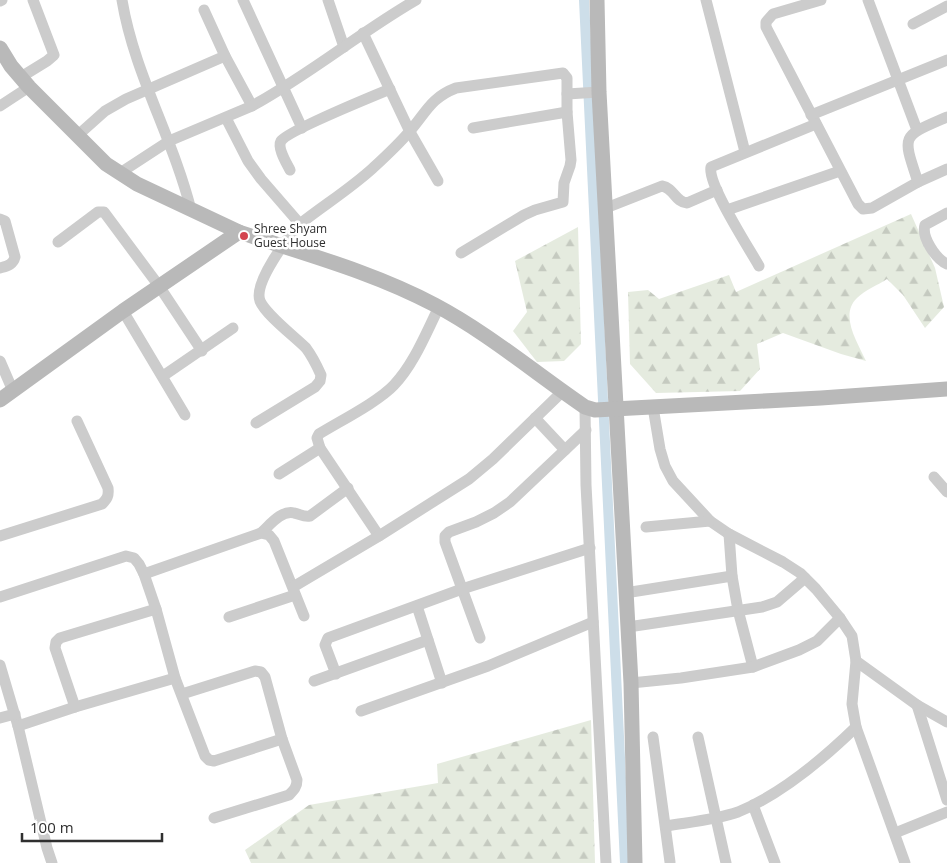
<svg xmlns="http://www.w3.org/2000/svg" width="947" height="863" viewBox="0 0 947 863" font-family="'Open Sans',sans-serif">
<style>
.forest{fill:url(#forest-firs)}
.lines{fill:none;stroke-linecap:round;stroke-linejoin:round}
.canal{stroke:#cddee9;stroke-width:10}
.street{stroke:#ccc;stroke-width:11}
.secondary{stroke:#b9b9b9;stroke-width:15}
.poi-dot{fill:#d3444f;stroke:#fff;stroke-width:2}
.labels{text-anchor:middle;stroke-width:5;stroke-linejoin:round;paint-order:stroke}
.poi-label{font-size:12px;fill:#2f2f2f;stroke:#fff;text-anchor:start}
</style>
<defs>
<pattern id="forest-firs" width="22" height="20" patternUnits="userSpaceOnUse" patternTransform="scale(1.25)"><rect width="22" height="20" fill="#e5ebdf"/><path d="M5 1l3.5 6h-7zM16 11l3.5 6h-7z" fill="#c5cac0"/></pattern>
</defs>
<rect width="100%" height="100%" fill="#fff"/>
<g class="forest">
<path d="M 911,214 L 935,268 L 944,307 L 925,328 L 903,295 L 887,279 C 878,285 865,290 857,298 C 839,315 858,343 866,361 L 841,354 L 783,333 L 757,344 L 760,369 L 740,391 L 656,393 L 630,364 L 628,292 L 648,290 L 659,299 L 729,275 L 736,292 Z"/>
<polygon points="578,227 581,344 564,361 537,362 513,331 527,312 515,261"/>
<polygon points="591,720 595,863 251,863 245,850 309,805 438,783 437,764"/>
</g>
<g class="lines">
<polyline class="canal" points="584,0 625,863"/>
<g class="street">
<path d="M 122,0 C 134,73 173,138 191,210"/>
<polyline points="243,0 302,128"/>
<polyline points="328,0 344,47"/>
<polyline points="706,0 745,152"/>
<polyline points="821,0 773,14 766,22 766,27 858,204 863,209 872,208 918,182 947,169"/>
<polyline points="868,0 917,130"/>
<polyline points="0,1 2,0"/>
<path d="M 204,10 L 225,56 L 252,106 C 309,75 359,33 416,0"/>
<polyline points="913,24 947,6"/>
<polyline points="363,33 410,132 438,181"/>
<polyline points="21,77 47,61 54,55 33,0"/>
<polyline points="567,94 599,92"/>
<polyline points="0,106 29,87"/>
<polyline points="811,115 947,60"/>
<path d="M 226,118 L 248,161 L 261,179 L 300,224 C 288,237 253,283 260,301 C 266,315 294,336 306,348 C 312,356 317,366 321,375 L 320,381 L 315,387 L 256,423"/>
<polyline points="473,128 567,112"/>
<polyline points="77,136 105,111 126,99 225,56"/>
<path d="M 290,170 C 287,164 277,148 281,141 C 287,131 373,96 390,89"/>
<polyline points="120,173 169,141 252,106"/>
<path d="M 918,182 C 902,134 901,137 947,117"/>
<path d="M 606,208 L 662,186 C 674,188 675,202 687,203 L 717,190"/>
<polyline points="727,210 840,171"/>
<path d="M 947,213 L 925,225 C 921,237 936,259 947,264"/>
<path d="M 0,219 L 5,221 L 15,257 C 13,265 7,266 0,268"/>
<path d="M 300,224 C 324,205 350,189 373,168 C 386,156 398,145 409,132 C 426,113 430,98 456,88 L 563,73 L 567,78 L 567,112 L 571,160 L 570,166 L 564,183 L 563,202 L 535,210 L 524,215 L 461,253"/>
<polyline points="58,242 98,212 104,212 159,286 202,351"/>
<path d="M 759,266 C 749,248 707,184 711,167 L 816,124"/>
<polyline points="123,311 185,415"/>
<polyline points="0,361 13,391"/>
<polyline points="163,376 233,328"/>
<polyline points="585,407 586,485 606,863"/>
<polyline points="653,407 660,449 665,466 673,481 710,521 729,534 783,562 800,573 816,589 840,618 852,636 856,661 917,705 947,722"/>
<polyline points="535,418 565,450 586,430"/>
<polyline points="279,474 320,448"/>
<polyline points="934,477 947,492"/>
<polyline points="646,527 710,521"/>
<path d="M 261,533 C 270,525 281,510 294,513 C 300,514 303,517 310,516 L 348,488"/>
<polyline points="729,534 732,576 738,610 753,667"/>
<path d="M 0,536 L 102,504 C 107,499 109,496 108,488 L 77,421"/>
<path d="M 379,536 L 320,448 L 317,438 L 319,434 C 340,421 378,402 394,385 C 414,364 426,333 439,307"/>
<polyline points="144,574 261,533 269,535 274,541 304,616"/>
<polyline points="293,587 379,536 469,479 493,459 562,392"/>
<polyline points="625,593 732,576"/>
<polyline points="0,597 126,556 134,558 139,564 144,574 156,609 175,678 205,756 209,760 214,761 282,739"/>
<polyline points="417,606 442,683"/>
<polyline points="229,617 295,595"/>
<polyline points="628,627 762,607 777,602 805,578"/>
<polyline points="480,638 445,542 445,536 449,532 476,522 494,513 510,502 565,450"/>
<polyline points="0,665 18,726 47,848 52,863"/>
<polyline points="336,674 325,645 328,638 462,589 590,548"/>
<polyline points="314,681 428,640"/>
<polyline points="631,683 681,678 753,667 799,650 817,641 840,618"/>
<path d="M 182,694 L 255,671 L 261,672 L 265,677 L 282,739 L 297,780 C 297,787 294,790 289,795 L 214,818"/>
<polyline points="917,705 947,800"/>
<polyline points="75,707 55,648 56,642 60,638 156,609"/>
<polyline points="361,711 488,666 593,622"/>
<polyline points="0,718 15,714"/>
<polyline points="18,726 75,707 175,678"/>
<polyline points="856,727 905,863"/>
<polyline points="653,737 670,862"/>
<polyline points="698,737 726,863"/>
<polyline points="753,805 775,863"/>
<path d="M 666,826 C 690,822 715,820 738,812 C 782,794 822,760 856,727 L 852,704 L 856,661"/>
<polyline points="895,833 947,812"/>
</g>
<g class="secondary">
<polyline points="597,0 599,92 631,683 635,863"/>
<polyline points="0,48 11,66 29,87 106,164 137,184 239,232"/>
<path d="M 0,400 L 123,311 L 239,232 C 305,254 373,272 435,305 C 488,333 535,373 585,407 L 595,410 L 821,398 L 947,389"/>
</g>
</g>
<circle class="poi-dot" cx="244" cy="236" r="5"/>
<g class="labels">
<g class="poi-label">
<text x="254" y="233">Shree Shyam<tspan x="254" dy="14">Guest House</tspan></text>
</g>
</g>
<path d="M22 833v8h140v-8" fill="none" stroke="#2f2f2f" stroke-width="2.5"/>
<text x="30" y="833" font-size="15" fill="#2f2f2f" stroke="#ffffff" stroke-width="4" paint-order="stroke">100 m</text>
</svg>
